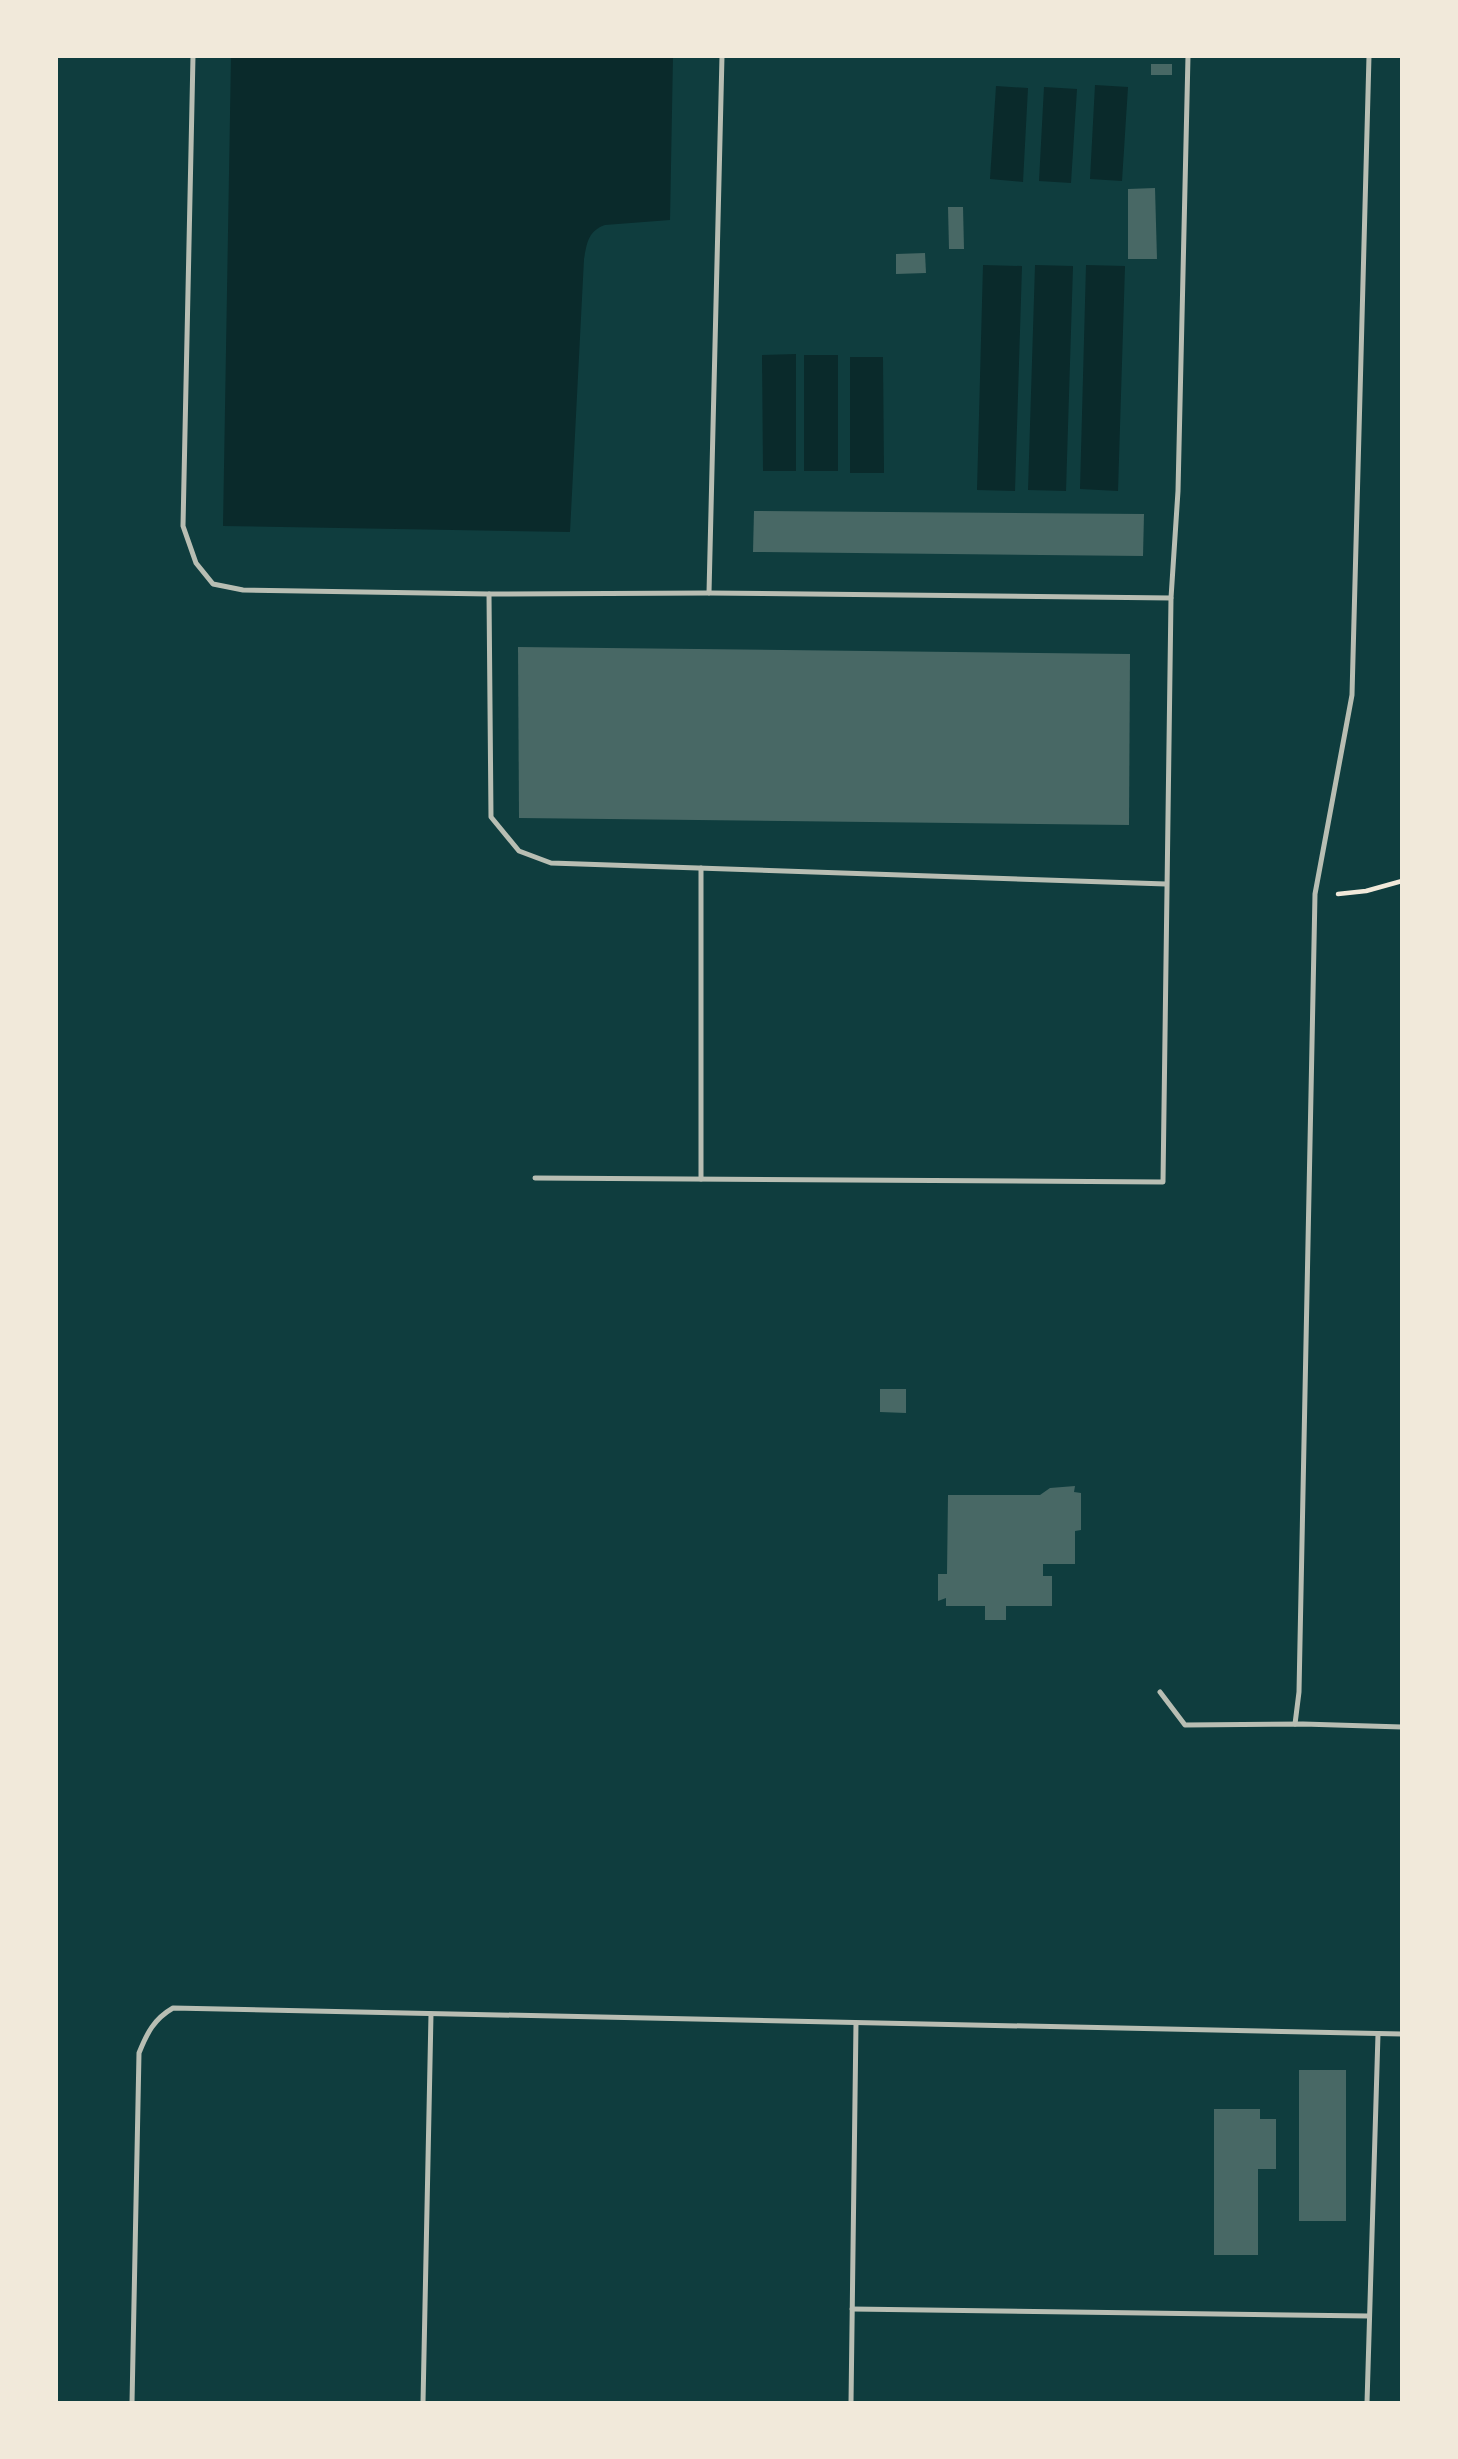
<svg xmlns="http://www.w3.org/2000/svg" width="1458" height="2459" viewBox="0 0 1458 2459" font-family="Overpass,sans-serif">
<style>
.water{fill:#0a2a2b}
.building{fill:#486865}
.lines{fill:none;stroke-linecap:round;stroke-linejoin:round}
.path{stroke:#f1e9da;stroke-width:4.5}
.service{stroke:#b8beb3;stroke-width:5}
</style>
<rect width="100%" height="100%" fill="#0f3d3e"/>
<g class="water">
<path d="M 231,56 L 673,56 L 670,220 L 605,225 C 588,231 587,243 584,259 L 570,532 L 223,526 Z"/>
<polygon points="1095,85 1128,87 1122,181 1090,179"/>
<polygon points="996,86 1028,88 1023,182 990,179"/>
<polygon points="1044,87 1077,89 1071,183 1039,181"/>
<polygon points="983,265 1022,266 1015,491 977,490"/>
<polygon points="1035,265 1073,266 1066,491 1028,490"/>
<polygon points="1086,265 1125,266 1118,491 1080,489"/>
<polygon points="796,354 796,471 763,471 762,355"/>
<rect x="804" y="355" width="34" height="116"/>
<polygon points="850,357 883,357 884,473 850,473"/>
</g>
<g class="building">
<rect x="1151" y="64" width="21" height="11"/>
<polygon points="1155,188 1157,259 1128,259 1128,189"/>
<polygon points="948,207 963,207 964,249 949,249"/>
<polygon points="925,253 926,273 896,274 896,254"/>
<polygon points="754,511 1144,514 1143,556 753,552"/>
<polygon points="518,647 1130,654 1129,825 519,818"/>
<polygon points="880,1389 906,1389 906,1413 880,1412"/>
<polygon points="1075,1486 1074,1492 1081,1493 1081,1530 1075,1531 1075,1564 1043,1564 1043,1576 1052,1576 1052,1606 1006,1606 1006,1620 985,1620 985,1606 946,1606 946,1598 938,1601 938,1574 947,1574 948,1495 1040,1495 1050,1488"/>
<rect x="1299" y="2070" width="47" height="151"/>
<polygon points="1214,2109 1260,2109 1260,2119 1276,2119 1276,2169 1258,2169 1258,2255 1214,2255"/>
</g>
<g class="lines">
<polyline class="path" points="1338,894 1366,891 1402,881"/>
<g class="service">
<polyline points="193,56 183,526 196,563 213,584 243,590 489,594 709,593 1171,598"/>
<polyline points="709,593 722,56"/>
<polyline points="489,594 491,817 519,851 551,863 1166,884"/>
<polyline points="535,1178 1163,1182 1171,598 1178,491 1188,56"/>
<polyline points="701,1179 701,868"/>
<polyline points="1160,1692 1185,1725 1303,1724 1402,1727"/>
<polyline points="1295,1724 1299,1692 1315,894 1352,695 1369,56"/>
<polyline points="852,2309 1369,2316"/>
<path d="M 132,2403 L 139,2053 C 147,2033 154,2019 173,2008 L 1402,2034"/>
<polyline points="423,2403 431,2014"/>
<polyline points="851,2403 856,2023"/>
<polyline points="1367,2403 1378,2034"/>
</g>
</g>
<rect width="1458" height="2459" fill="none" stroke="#f1e9da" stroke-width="116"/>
</svg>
